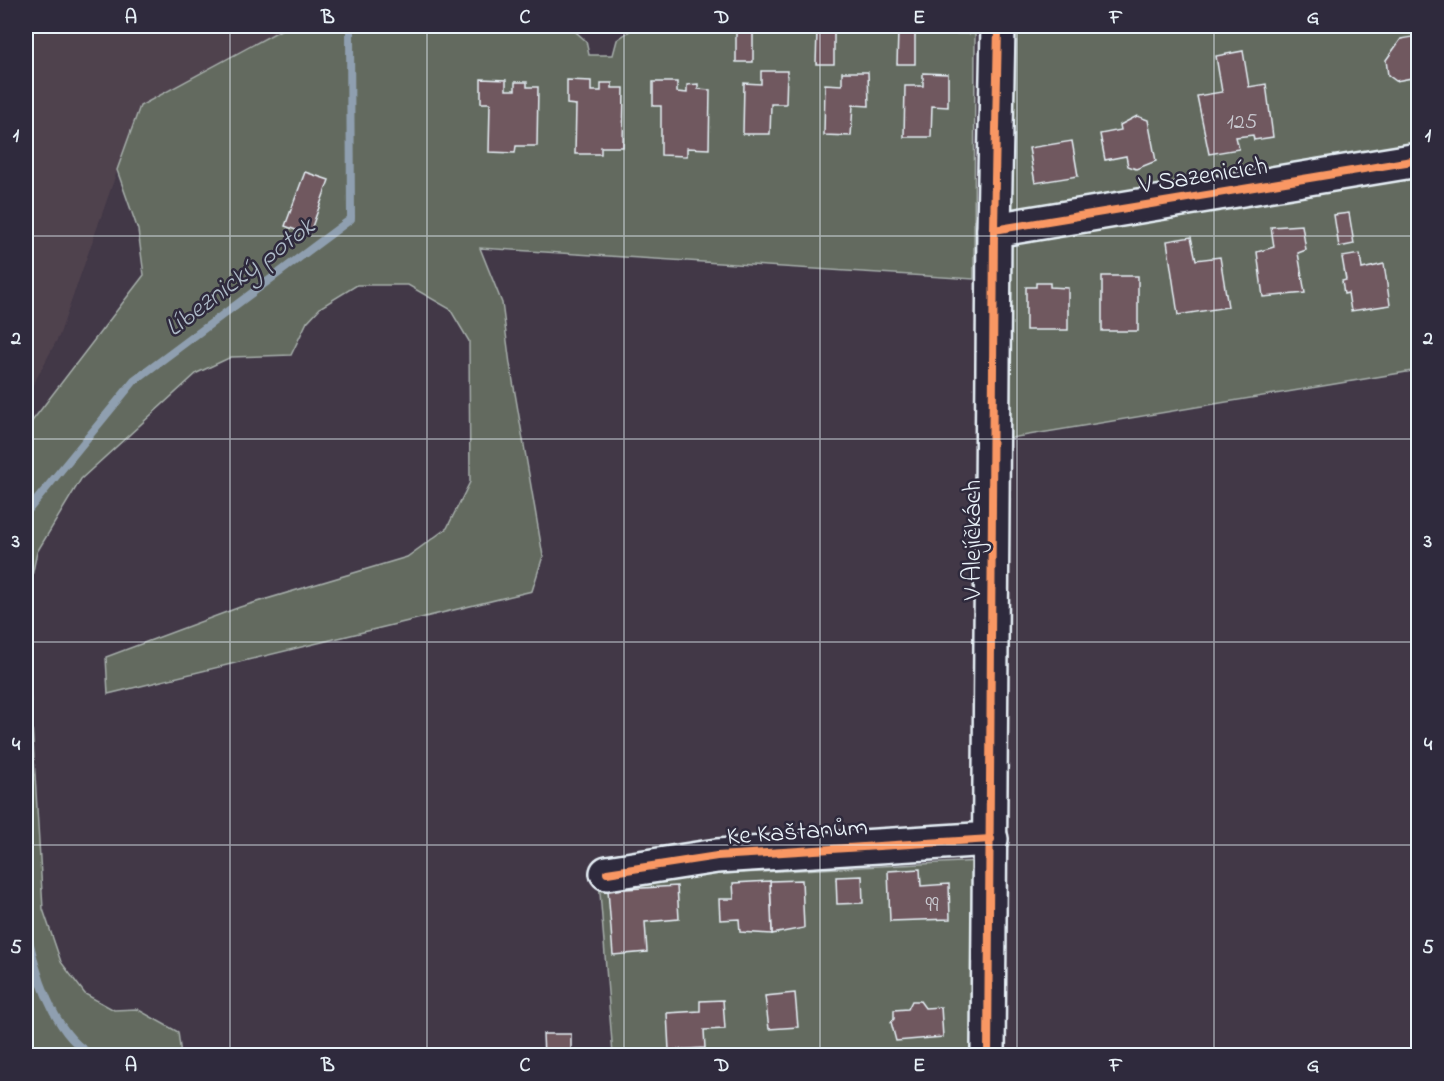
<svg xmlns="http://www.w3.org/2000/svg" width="1444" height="1081" viewBox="0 0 1444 1081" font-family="'Indie Flower',sans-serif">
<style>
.built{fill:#50424e}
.green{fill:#636a5e;stroke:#a6aeab;stroke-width:1.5}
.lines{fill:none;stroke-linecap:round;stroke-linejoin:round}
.stream{stroke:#8f9fb0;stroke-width:8}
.building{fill:#6f595e;stroke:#e8f1f8;stroke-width:1.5}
.minor-casing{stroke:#e8f1f8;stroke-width:38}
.minor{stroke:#2f2a3d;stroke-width:33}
.cycleway-casing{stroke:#2f2a3d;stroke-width:11}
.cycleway{stroke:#f99763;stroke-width:8}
.grid{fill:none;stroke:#e8f1f8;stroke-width:1.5;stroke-opacity:0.55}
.labels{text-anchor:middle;stroke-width:5;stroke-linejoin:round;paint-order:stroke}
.number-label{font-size:22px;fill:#cacbd2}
.street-label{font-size:26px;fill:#e8f1f8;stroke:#2f2a3d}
.water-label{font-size:27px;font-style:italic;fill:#adbac8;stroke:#2f2a3d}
.neatline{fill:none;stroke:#e8f1f8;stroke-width:2}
.grid-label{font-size:20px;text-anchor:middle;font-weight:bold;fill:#e8f1f8}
</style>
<rect width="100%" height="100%" fill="#423847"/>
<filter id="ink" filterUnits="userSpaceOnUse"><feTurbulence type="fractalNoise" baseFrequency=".0167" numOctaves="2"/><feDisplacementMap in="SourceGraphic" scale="12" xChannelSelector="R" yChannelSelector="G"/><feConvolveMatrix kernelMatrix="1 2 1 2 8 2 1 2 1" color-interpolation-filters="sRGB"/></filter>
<g filter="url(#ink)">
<polygon class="built" points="26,26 288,26 140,106 59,336 26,398"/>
<g class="green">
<polygon points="288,26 569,26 586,41 589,55 613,55 617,40 634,28 975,34 974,279 480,248 502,303 510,364 543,556 532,591 108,694 106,657 240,607 407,557 447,528 470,482 469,341 450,309 408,285 357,285 321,307 307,322 291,355 231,357 197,373 81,479 37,552 26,604 26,429 144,275 138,230 117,170 140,106"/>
<polygon points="1006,26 1418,26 1418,143 1009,213"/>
<polygon points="1418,175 1418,370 1005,439 1007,243"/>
<polygon points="26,624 43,909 61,962 85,994 114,1010 137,1009 178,1032 181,1055 27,1055 31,1014 26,991"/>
<polygon points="981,861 976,1055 613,1055 599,880"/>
</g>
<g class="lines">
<g class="stream">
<polyline points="26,513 134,381 351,219 350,26"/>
<path d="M 26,924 C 33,966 53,1038 95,1056"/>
</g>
</g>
<g class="building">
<polygon points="1411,26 1418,26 1418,84 1413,85 1412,78 1396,81 1388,75 1386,60 1401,39 1413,37"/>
<rect x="736" y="30" width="17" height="32"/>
<polygon points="817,31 834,31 834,64 816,64"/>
<polygon points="898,32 915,32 915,64 897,64"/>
<polygon points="1243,51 1249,87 1266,84 1273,137 1254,140 1253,135 1236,137 1239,149 1209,154 1197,96 1222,92 1216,56"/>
<polygon points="761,71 787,71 786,104 771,104 770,134 743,134 744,83 761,84"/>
<polygon points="842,72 868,72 869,106 853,105 851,136 824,135 825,84 842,85"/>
<polygon points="923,73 948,74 948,107 932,106 931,137 904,137 905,86 923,86"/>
<polygon points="481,79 506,80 506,90 515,90 515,82 527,82 527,87 538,87 537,146 516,146 515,153 489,152 490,103 481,103"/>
<polygon points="567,80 591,81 591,91 601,91 601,83 612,83 612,88 624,88 623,147 601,147 601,154 575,154 576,105 567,104"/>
<polygon points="653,82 677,82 677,92 687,93 687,85 698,84 698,89 710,90 709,149 687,148 687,156 661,155 661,106 653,106"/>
<polygon points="1137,116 1148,120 1156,161 1136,169 1128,166 1126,156 1105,160 1100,134 1121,130 1120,125"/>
<polygon points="1072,141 1078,176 1035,183 1029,148"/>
<polygon points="305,172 329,180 309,235 285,226"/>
<polygon points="1349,213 1354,244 1339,247 1334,215"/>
<polygon points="1302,225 1306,250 1298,253 1305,293 1263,297 1257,252 1274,247 1271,227"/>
<polygon points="1191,237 1196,260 1220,257 1228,307 1178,315 1167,241"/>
<polygon points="1360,254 1362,269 1384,264 1390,305 1351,311 1348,293 1344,294 1342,281 1346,280 1342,257"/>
<rect x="1102" y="276" width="36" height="55"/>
<polygon points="1036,283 1050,283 1050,287 1068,288 1068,330 1026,330 1026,287 1036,287"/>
<polygon points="920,869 921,886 949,884 950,919 890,921 888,871"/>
<polygon points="862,876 863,903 837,904 836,877"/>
<polygon points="802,880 804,928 772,934 770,881"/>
<polygon points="770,881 772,934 740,932 739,919 720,920 719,899 734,899 733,883"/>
<polygon points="677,886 679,919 645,922 647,952 613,955 608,890"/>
<polygon points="795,993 798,1027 769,1029 765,996"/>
<polygon points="723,1000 725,1029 704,1030 705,1048 669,1050 667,1013 700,1011 700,1001"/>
<polygon points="912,1001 920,1001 925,1008 941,1007 943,1037 896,1041 891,1022 894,1019 894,1010 908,1009"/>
<polygon points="543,1034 571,1034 571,1056 544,1056"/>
</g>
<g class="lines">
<defs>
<g id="minor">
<polyline points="994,230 1418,160"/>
<polyline points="607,873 717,856 991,839"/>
<polyline points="988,1056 994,230 998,26"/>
</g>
</defs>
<use href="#minor" class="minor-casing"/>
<use href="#minor" class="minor"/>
<defs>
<g id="cycleway">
<polyline points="994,230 1418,160"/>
<polyline points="607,873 717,856 991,839"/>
<polyline points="988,1056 994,230 998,26"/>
</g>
</defs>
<use href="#cycleway" class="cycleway-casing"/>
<use href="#cycleway" class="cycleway"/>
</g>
</g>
<path class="grid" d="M 230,26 L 230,1056M 427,26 L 427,1056M 624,26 L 624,1056M 820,26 L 820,1056M 1017,26 L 1017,1056M 1214,26 L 1214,1056M 26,236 L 1418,236M 26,439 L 1418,439M 26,642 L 1418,642M 26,845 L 1418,845"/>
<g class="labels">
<g class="number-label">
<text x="1242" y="128">125</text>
<text x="932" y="911">99</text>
</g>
<g class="street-label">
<text transform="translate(1203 174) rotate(-9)" y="9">V Sazenicích</text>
<text transform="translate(971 540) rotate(-90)" y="9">V Alejíčkách</text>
<text transform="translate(797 830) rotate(-4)" y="9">Ke Kaštanům</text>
</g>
<g class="water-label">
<text transform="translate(239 276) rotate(-37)" y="9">Líbeznický potok</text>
</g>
</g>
<rect width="1444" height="1081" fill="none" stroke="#2f2a3d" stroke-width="66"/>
<rect x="33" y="33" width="1378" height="1015" class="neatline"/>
<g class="grid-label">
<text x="131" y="23">A</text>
<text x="328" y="23">B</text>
<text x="525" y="23">C</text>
<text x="722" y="23">D</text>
<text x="919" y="23">E</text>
<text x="1116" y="23">F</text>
<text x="1313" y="23">G</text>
<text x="16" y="141">1</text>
<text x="1428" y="141">1</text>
<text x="16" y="344">2</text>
<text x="1428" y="344">2</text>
<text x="16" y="547">3</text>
<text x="1428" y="547">3</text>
<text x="16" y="750">4</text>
<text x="1428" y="750">4</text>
<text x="16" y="953">5</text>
<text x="1428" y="953">5</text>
<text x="131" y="1071">A</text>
<text x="328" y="1071">B</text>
<text x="525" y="1071">C</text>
<text x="722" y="1071">D</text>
<text x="919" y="1071">E</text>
<text x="1116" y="1071">F</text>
<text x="1313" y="1071">G</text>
</g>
</svg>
